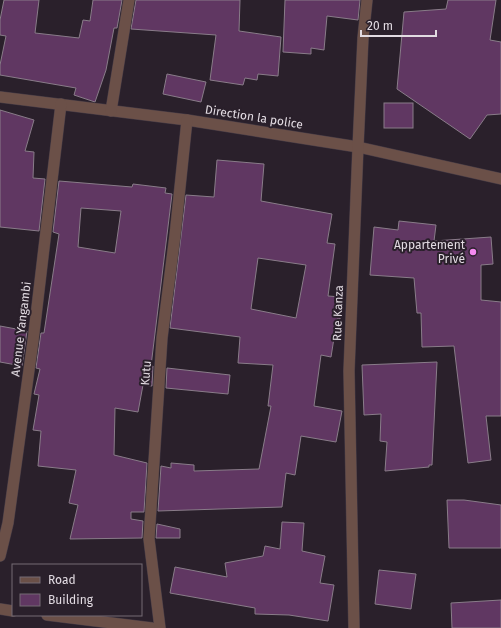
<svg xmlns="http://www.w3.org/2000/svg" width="501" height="628" viewBox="0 0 501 628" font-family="'Fira Sans',sans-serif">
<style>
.building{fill:#603762;stroke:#897c89;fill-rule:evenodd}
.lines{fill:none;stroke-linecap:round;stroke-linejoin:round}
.minor-casing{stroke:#443a45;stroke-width:12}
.minor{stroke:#6b5048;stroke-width:11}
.poi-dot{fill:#f489f0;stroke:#2a202b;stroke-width:1.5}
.labels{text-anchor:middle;stroke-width:4;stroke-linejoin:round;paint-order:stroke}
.street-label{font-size:12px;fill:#e2dbe2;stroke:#2a202b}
.poi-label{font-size:12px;fill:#e2dbe2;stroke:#2a202b;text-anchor:end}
</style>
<rect width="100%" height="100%" fill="#2a202b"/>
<g class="building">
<polygon points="4,0 39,0 35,33 79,38 83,20 90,21 93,0 122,0 117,28 114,28 106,70 95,102 74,95 76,88 0,75 0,65 6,36 0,35 0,20"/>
<polygon points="136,0 240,0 239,31 281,37 278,76 258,74 257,80 245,78 243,85 210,80 216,35 131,29"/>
<polygon points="285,0 360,0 358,20 327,16 324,50 311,48 311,54 283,52"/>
<polygon points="448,0 496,0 490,40 501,42 501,114 487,115 470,139 397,89 404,12 446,9"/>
<polygon points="167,74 206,82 201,102 163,94"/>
<rect x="384" y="103" width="29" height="25"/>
<polygon points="0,110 34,120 25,151 34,152 33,178 45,179 39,231 0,227"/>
<path d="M 217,160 L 264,164 L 261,201 L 332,214 L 327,243 L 335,244 L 328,296 L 341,297 L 340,319 L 337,319 L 331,357 L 321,355 L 314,406 L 342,411 L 336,442 L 301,436 L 295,475 L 286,473 L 282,507 L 158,511 L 161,466 L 171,468 L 171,463 L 194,465 L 194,471 L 259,469 L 271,406 L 268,406 L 273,365 L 238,363 L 240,337 L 170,328 L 186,195 L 214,197 ZM 258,258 L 306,265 L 296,318 L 251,309 Z"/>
<path d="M 59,181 L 132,187 L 133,184 L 166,188 L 165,193 L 172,194 L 151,366 L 153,366 L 152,386 L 143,385 L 138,412 L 115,408 L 114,455 L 147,463 L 144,512 L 131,512 L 131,519 L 143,521 L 142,538 L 70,539 L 78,505 L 69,503 L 76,470 L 38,466 L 41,431 L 33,430 L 39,395 L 34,394 L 40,369 L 36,368 L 41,333 L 44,333 L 59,234 L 53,232 ZM 81,208 L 121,211 L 115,253 L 78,247 Z"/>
<polygon points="399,221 436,225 434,241 491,237 493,264 481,265 481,300 501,302 501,416 486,416 491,460 468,463 454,346 422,347 421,313 417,313 414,278 370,275 374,227 398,230"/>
<polygon points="0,326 27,331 22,366 0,362"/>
<polygon points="437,362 432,465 429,465 429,467 385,471 387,442 380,441 381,414 364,415 362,365"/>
<polygon points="167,368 230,375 228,394 166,388"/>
<polygon points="447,500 464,500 501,505 501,548 449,548"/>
<polygon points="282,522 304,523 302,551 325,556 320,583 334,585 328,621 289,615 255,614 255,608 170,593 175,567 227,577 225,563 263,556 265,546 280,549"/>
<polygon points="157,524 180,529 180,538 156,538"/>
<polygon points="379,570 416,574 411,609 375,604"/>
<polygon points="501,600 501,628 452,628 451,603"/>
</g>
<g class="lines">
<defs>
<g id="minor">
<polyline points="0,97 187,120 358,147 501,179"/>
<polyline points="111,111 129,0"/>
<polyline points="0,556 8,523 33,341 61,104"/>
<polyline points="0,609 13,611"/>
<polyline points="47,615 152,628"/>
<polyline points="160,628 149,539 162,338 175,235 187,120"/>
<polyline points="354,628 349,371 358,147 363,38 367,0"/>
</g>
</defs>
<use href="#minor" class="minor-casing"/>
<use href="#minor" class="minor"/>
</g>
<circle class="poi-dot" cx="473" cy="252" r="4"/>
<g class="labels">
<g class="street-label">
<text transform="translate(254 117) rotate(9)" y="4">Direction la police</text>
<text transform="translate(338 313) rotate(-88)" y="4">Rue Kanza</text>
<text transform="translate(21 329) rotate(-83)" y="4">Avenue Yangambi</text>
<text transform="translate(146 373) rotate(-86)" y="4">Kutu</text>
</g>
<g class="poi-label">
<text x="465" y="249">Appartement<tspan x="465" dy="14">Privé</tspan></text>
</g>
</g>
<rect x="12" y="564" width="130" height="52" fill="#2a202b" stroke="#746b74"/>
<rect x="20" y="577" width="20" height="6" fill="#6b5048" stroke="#746b74"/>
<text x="48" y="584" font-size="12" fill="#e2dbe2">Road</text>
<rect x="20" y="594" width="20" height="12" fill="#603762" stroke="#746b74"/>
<text x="48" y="604" font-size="12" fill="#e2dbe2">Building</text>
<path d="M361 30v6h75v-6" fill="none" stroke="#e2dbe2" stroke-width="2"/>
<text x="367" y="30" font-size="12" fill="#e2dbe2" stroke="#2a202b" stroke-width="3" paint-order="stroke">20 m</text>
</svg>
